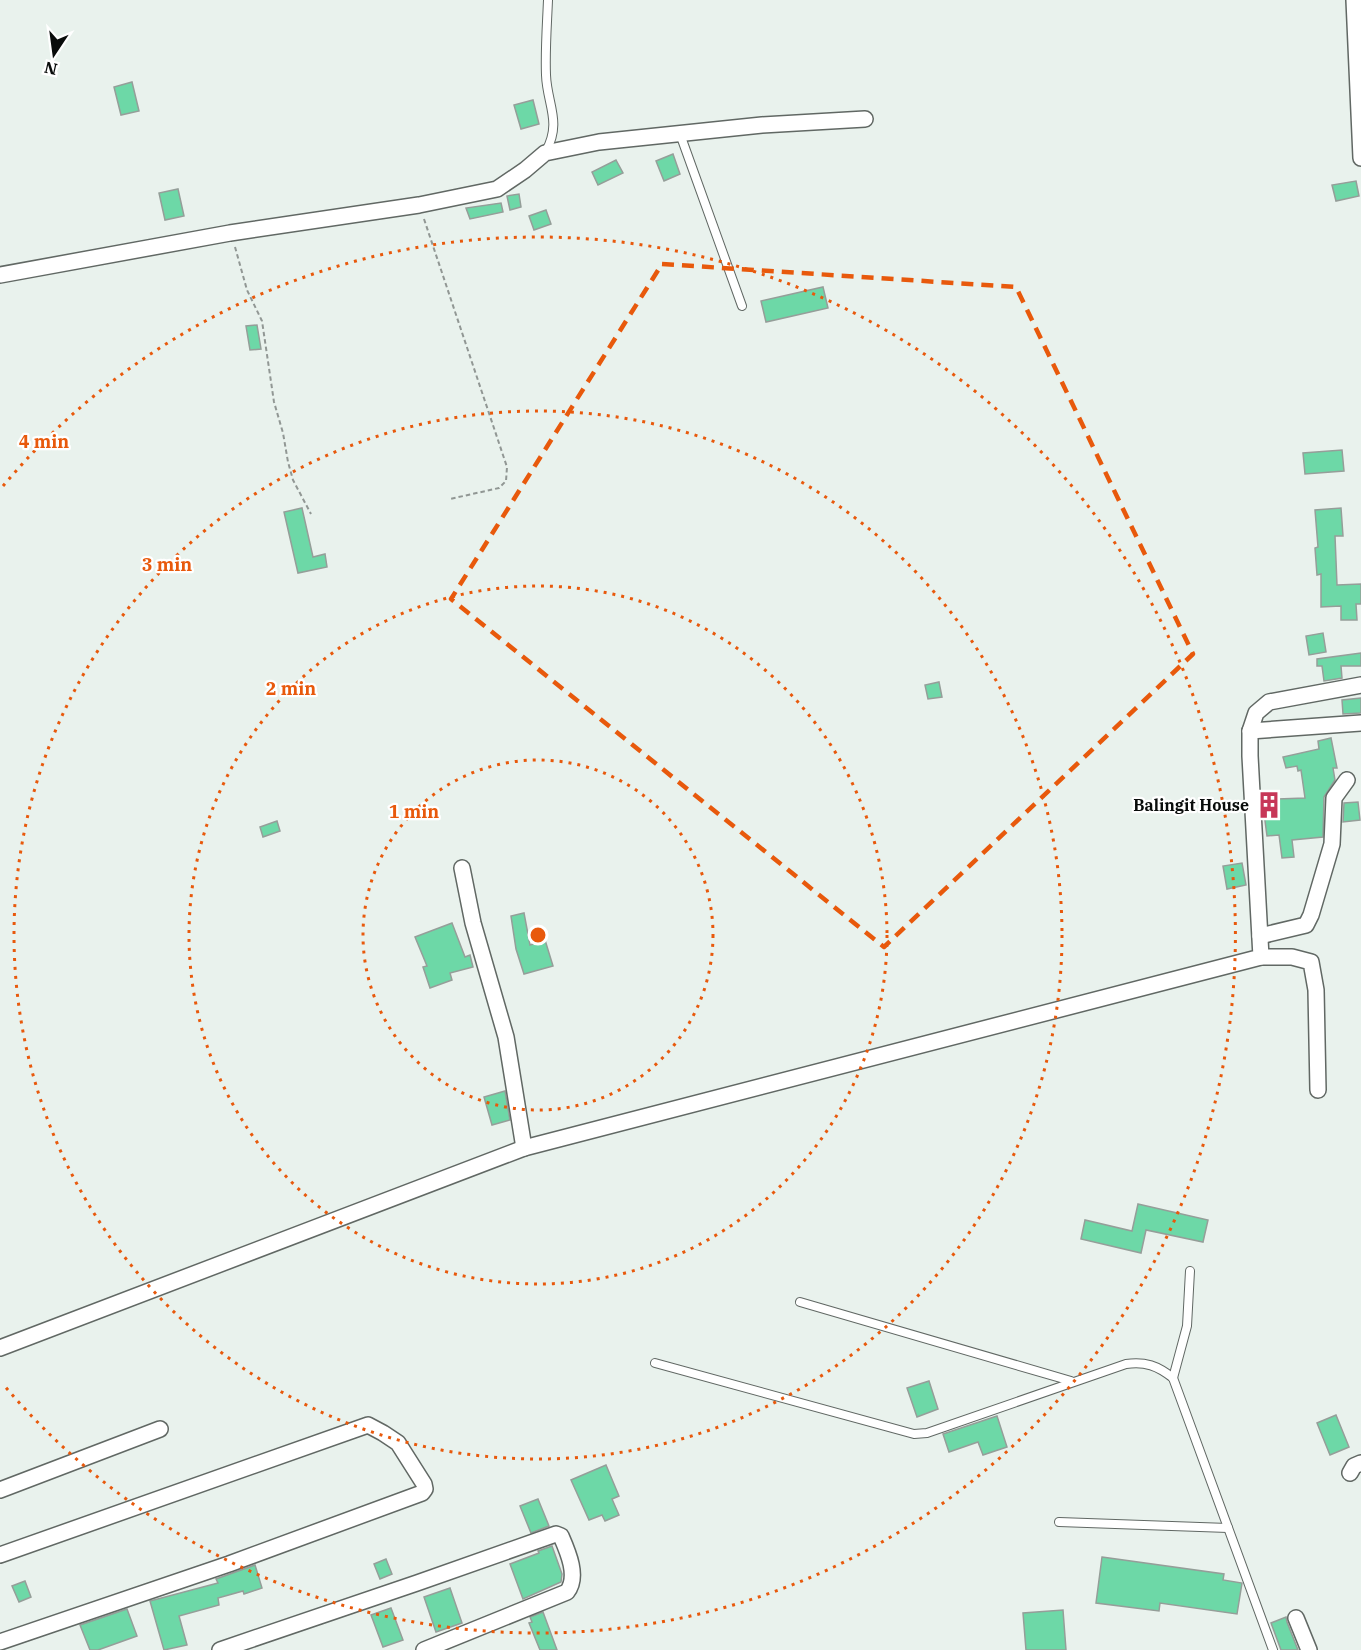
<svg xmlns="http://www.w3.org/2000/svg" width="1361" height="1650" viewBox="0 0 1361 1650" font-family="'IBM Plex Serif',serif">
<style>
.building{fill:#6dd8a7;stroke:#959e99;stroke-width:1.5}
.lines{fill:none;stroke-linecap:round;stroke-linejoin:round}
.lane-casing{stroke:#616864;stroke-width:10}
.street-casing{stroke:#616864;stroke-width:18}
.path{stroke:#919794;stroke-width:2;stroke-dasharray:4.5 3;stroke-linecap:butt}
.lane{stroke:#fff;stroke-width:8}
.street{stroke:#fff;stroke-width:15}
.marked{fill:none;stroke:#e8590c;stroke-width:4.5;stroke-dasharray:12 8;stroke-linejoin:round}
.ring{fill:none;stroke:#e8590c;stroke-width:3;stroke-dasharray:3 6}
.labels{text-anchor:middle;stroke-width:4.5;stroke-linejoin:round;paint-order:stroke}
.poi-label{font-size:16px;font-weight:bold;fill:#090c0b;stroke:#fff;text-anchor:end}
.centre{fill:#e8590c;stroke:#fff;stroke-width:3}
.ring-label{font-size:18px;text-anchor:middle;font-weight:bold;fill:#e8590c;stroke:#fff;stroke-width:4.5;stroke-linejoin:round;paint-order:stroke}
</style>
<rect width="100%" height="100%" fill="#e9f2ed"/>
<g class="building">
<polygon points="132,82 139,111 121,115 114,87"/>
<polygon points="533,100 539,124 521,129 514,105"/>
<polygon points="673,154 680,174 664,181 656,161"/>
<polygon points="616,160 623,173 598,185 592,172"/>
<polygon points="1356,181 1359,196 1336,201 1332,185"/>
<polygon points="178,189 184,216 165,220 159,193"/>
<polygon points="519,194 521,207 510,210 507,196"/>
<polygon points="501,203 503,212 470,219 466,208"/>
<polygon points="546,210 551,224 534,230 529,216"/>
<polygon points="823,287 828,308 766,322 761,301"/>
<polygon points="257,325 261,349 250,350 246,326"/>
<polygon points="1342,450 1344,471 1305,474 1303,453"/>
<polygon points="302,508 313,557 325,554 327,567 298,573 284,512"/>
<polygon points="1341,508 1343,536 1335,536 1337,585 1361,584 1361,604 1356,604 1357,620 1341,620 1341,606 1321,607 1321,574 1317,575 1315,548 1318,547 1315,510"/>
<polygon points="1323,633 1326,652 1309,655 1306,636"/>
<polygon points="1361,653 1361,666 1341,666 1342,678 1324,681 1322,666 1317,666 1317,659"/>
<polygon points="939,682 942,697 928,699 925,685"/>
<polygon points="1361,698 1361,713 1343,714 1342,700"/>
<polygon points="1331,738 1337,768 1333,768 1335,780 1324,797 1323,837 1292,840 1294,857 1282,858 1279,835 1267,836 1262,798 1277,796 1277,799 1305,798 1301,770 1298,771 1297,766 1286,768 1283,757 1319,749 1318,741"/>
<polygon points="1358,802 1360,820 1343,822 1344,803"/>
<polygon points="277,821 280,831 263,837 260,827"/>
<polygon points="1242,863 1246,885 1227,889 1223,866"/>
<polygon points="524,913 530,945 545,940 553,966 524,974 516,949 511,916"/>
<polygon points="452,923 465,957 470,955 473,967 450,973 452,980 430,988 423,967 427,966 415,937"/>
<polygon points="505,1091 510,1120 492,1125 484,1097"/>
<polygon points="1138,1204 1208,1220 1203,1242 1146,1230 1141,1253 1081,1239 1085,1220 1132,1231"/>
<polygon points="929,1381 938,1409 917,1417 907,1388"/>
<polygon points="1336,1415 1349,1447 1330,1455 1317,1423"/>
<polygon points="997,1416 1007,1447 983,1455 978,1442 949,1452 943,1434"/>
<polygon points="606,1465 619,1496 612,1499 619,1515 605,1521 602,1515 589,1520 571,1480"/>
<polygon points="538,1499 549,1526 531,1533 520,1506"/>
<polygon points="552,1546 562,1574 561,1582 523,1599 510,1564 539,1553 538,1551"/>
<polygon points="1102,1557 1224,1574 1223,1580 1242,1583 1237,1614 1160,1603 1159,1611 1096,1603"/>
<polygon points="386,1559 392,1574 380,1579 374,1564"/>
<polygon points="255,1565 262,1588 244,1594 243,1591 218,1598 219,1605 179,1616 187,1645 164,1650 150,1601 218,1583 216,1579"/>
<polygon points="25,1581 31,1597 19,1602 12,1586"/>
<polygon points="450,1588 462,1623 436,1632 424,1597"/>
<polygon points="391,1608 403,1640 383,1647 371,1615"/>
<polygon points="127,1609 137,1636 98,1650 90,1650 80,1625"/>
<polygon points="1063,1610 1066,1650 1026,1650 1023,1613"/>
<polygon points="543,1612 557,1650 540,1650 529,1623 532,1622 530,1617"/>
<polygon points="1286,1617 1287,1622 1298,1650 1281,1650 1271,1623"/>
</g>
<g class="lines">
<defs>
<g id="lane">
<polyline points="680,134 742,306"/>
<path d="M 546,151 C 562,122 547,104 546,75 C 545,50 547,25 548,0"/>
<polyline points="800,1302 1071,1381"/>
<path d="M 655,1363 L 914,1434 L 927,1433 L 1126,1364 C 1145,1361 1158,1366 1173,1378 L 1273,1650"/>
<polyline points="1173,1378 1187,1326 1190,1271"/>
<polyline points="1059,1522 1228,1528"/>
</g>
<g id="street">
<polyline points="1354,0 1361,158"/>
<polyline points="0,275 230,233 419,205 497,189 525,170 545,153 599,142 762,125 865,119"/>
<polyline points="1250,731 1361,723"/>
<polyline points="462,868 473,923 506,1037 524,1148"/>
<polyline points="1260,936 1306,925 1311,915 1332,844 1334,798 1347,780"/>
<polyline points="1261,957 1292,957 1311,962 1316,990 1318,1090"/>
<polyline points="0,1348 524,1148 1261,957 1250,756 1250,731 1256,713 1269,702 1361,685"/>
<polyline points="1350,1473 1354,1466 1361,1463"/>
<polyline points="0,1490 160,1429"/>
<polyline points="0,1555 368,1425 383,1433 398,1443 424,1484 425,1489 422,1493 229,1564 0,1642"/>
<polyline points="1296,1618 1309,1650"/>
<path d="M 220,1650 L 417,1583 L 556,1534 L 561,1536 C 568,1552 579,1577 567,1592 L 424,1650"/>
</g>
</defs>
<use href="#lane" class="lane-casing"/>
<use href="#street" class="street-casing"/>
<g class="path">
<polyline points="424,219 507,467 506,481 499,488 450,499"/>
<polyline points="235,247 247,290 262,321 274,402 283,433 288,462 293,480 311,514"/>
</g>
<use href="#lane" class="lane"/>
<use href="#street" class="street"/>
</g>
<path class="marked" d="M 662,264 L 1016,287 L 1193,654 L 884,947 L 451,599 Z"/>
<g class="ring">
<circle cx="538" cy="935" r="175"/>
<circle cx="538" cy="935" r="349"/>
<circle cx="538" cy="935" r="524"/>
<path d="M3 486A698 698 0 1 1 3 1384"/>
</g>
<defs>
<symbol id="building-bare" viewBox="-9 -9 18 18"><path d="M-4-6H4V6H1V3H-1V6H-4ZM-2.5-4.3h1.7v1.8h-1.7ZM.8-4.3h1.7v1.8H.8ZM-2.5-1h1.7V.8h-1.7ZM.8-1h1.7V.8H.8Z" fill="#c73758" stroke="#fff" stroke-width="2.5" paint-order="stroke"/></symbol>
</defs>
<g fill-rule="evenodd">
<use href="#building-bare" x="1250" y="786" width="38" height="38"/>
</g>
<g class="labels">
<g class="poi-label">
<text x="1249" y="811">Balingit House</text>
</g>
</g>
<circle cx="538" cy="935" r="9" class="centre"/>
<g class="ring-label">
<text x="44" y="448">4 min</text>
<text x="167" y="571">3 min</text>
<text x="291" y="695">2 min</text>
<text x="414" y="818">1 min</text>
</g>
<g transform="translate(54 54) rotate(193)" stroke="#ffffff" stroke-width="4.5" paint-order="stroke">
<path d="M0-4.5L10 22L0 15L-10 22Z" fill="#090c0b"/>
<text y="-9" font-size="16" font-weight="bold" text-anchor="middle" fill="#090c0b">N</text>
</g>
</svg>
